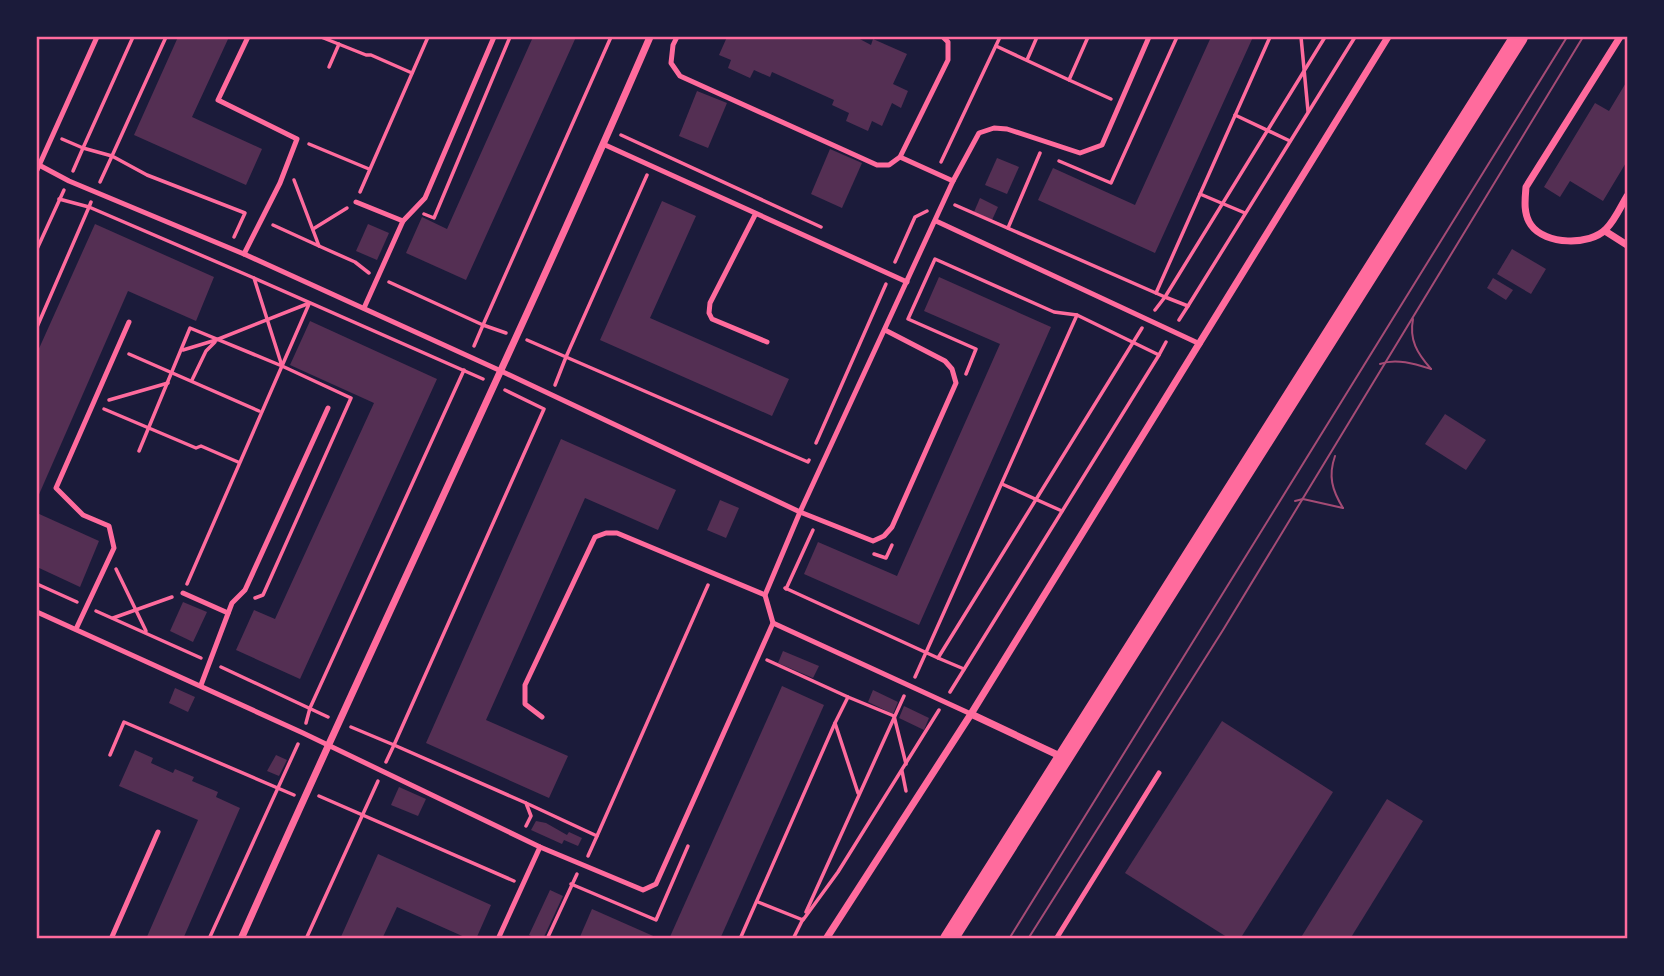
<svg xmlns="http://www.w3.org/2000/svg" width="1664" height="976" viewBox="0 0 1664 976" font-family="Bitter,serif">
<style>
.building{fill:#542f53}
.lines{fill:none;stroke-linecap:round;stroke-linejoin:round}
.path{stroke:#ff6b9d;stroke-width:3.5}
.service{stroke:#ff6b9d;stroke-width:5}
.minor{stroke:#ff6b9d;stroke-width:7}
.primary{stroke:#ff6b9d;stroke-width:18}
.tram{stroke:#a44b75;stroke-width:2}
.neatline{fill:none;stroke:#ff6b9d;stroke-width:2.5}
</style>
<rect width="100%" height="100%" fill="#1b1b3a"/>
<g class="building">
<polygon points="178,37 229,37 192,117 262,149 246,185 134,135"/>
<polygon points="533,37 576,37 466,280 406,253 422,217 447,229"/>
<polygon points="727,37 856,37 871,45 873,39 907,54 893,84 908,91 901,108 892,103 882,126 872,121 868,131 846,121 849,113 832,105 834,100 772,72 770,77 754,70 750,78 728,68 731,60 719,55"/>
<polygon points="1211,37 1253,37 1155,253 1038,200 1053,168 1135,205"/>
<polygon points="1627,81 1627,161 1603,201 1570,181 1560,197 1544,187 1595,103 1609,111"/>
<polygon points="697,91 727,103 708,148 679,136"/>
<polygon points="830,149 862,163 842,208 811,194"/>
<polygon points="997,158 1019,167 1007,194 985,185"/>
<polygon points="980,198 998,207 992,220 974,212"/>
<polygon points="662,201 696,216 650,318 789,379 772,416 600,340"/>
<polygon points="95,224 214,277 196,321 128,291 37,499 37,353"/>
<polygon points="368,224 389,233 377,260 356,251"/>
<polygon points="1512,249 1546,269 1531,294 1497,274"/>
<polygon points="939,277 1051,327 919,625 804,574 818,542 897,576 1000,344 924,311"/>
<polygon points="1493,278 1513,290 1506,300 1487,288"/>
<polygon points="310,321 437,379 300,679 236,650 254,610 275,619 374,403 290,365"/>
<polygon points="1445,414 1486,440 1466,470 1425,444"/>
<polygon points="561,439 676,490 658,530 585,498 486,720 568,756 549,798 426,743"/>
<polygon points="720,500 739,508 726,538 707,530"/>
<polygon points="37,513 99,541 80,587 37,567"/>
<polygon points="183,602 207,612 193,642 170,631"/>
<polygon points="783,651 819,666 813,678 778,663"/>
<polygon points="782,686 824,705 720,939 669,939"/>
<polygon points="175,688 195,697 188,712 169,703"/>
<polygon points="873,690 898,702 893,714 868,702"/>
<polygon points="904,706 929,718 924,730 899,718"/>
<polygon points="1222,721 1333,792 1240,939 1230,939 1125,873"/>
<polygon points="135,750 153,758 151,763 173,773 175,769 194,777 192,781 218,792 216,797 240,808 183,939 146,939 198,820 119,786"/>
<polygon points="276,755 287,760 279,776 267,771"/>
<polygon points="399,787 426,799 418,816 391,805"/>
<polygon points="1387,799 1423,821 1350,939 1300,939"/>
<polygon points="536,821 546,823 567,835 569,832 582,838 578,846 564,840 562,844 531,830"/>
<polygon points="378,854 491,905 476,939 469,939 397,907 382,939 340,939"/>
<polygon points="550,890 563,896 543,939 537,939 529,935"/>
<polygon points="592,909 660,939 579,939"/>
</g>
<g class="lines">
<g class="path">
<polyline points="166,37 112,156 147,175 245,213 234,237"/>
<polyline points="321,37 366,55 371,55 412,73"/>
<polyline points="1088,37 1069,80 1111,99"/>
<polyline points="1301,37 1308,111"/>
<polyline points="996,46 1069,80"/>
<polyline points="1027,60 1037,37"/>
<polyline points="329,67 339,44"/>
<polyline points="1235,115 1290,141"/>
<polyline points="621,135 821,227"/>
<polyline points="62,139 83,148 133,37"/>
<polyline points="309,144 369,169"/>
<polyline points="1059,161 1111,183 1177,37"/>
<polyline points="941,162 1000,37"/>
<polyline points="73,171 83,148 112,156 100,182"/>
<polyline points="647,175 566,357 808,462 809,460"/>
<polyline points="360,192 428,37"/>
<polyline points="1200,194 1245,213"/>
<polyline points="91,202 89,207 254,278 282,366 190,328 139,451"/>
<polyline points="955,205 1165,297 1155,310"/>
<polyline points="424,214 434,218 510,37"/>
<polyline points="273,225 319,246 294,180"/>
<polyline points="1008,228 1040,153"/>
<polyline points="313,229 347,208"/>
<polyline points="319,246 355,262 369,273"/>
<polyline points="37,249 64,190"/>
<polyline points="895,262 915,217 927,211"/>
<polyline points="254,278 483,379"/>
<polyline points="389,282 483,325 611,37"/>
<polyline points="1156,293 1270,37"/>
<polyline points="1188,306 1355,37"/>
<polyline points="1179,320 1188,306 1165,297 1325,37"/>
<polyline points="37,327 89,207 59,199"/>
<polyline points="527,340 566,357 555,385"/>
<polyline points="474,346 483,325 506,333"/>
<polyline points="183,350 216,340 307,304"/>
<polyline points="129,354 259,411"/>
<polyline points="966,374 976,349 908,319 935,259 1054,312 1077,315 1159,355 1166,342"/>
<polyline points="192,380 206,351 215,342"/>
<polyline points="109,400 168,383"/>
<polyline points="104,409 196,448 201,446 238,462"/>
<polyline points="816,443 886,284"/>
<polyline points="1002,484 1062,511"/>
<polyline points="874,554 886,558 892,545"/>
<polyline points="116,569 146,631"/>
<polyline points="37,584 77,602"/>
<polyline points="187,584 309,304"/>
<polyline points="785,588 938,658 1142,328"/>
<polyline points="786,589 813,530"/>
<polyline points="255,598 263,595 351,398 282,366"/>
<polyline points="96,611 201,658"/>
<polyline points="113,618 172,597"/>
<polyline points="938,658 964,669"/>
<polyline points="767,660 848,697"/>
<polyline points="221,667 328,717"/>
<polyline points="915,677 1077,315"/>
<polyline points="950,692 1159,355"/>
<polyline points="306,723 310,708 464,370"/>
<polyline points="351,727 394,745 544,409 505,390"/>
<polyline points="110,755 124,722 294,795"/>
<polyline points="386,762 394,745 526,803 531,816 526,826"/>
<polyline points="902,771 906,791"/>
<polyline points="858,793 835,723 848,697 894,716 906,764"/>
<polyline points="319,796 514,881"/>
<polyline points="526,803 597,836 588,856"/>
<polyline points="597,836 708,585"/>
<polyline points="571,884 656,920 688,846"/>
<polyline points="758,902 803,920 838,872 939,710"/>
<polyline points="806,912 904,696"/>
<polyline points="209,939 298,744"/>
<polyline points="306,939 378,781"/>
<polyline points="547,939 577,874"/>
<polyline points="740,939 835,723"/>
<polyline points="793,939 803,919"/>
</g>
<g class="service">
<polyline points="677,37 673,45 671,63 680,76 877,165 889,165 900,157 948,60 948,42 943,37"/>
<polyline points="603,144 907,282"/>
<polyline points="900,157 953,181"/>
<polyline points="39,165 69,181 244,254 501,371 800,512 873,541 884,536 892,527 956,383 952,369 945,361 885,330"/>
<polyline points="37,170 97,37"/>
<polyline points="356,202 403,221"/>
<polyline points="755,215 710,303 709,313 712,319 767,342"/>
<polyline points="936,221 1200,344"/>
<polyline points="244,254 280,183 297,139 218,100 248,37"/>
<polyline points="364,308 403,221 425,198 494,37"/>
<polyline points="183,593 228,613"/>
<polyline points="37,612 303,733 540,847 643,890 656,884 773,623 765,595 800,512 953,181 979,133 994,128 1007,129 1080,153 1102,145 1149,37"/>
<polyline points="773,623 971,714"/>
<polyline points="76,629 114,548 109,526 83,515 56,488 129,322"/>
<polyline points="201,685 232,603 245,590 328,408"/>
<polyline points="542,717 525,704 525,685 595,537 606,533 617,533 765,595"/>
<polyline points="111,939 158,832"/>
<polyline points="498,939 540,847"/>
<polyline points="1056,939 1159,773"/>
</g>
<g class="minor">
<path d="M 1620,37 L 1526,187 C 1525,199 1523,214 1531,225 C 1545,245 1590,246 1606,229 C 1615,220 1621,206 1627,196"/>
<polyline points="1605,231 1627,245"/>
<polyline points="971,714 1062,757"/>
<path d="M 241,939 C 375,637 519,340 650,37"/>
<polyline points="826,939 971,714 1388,37"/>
</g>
<polyline class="primary" points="949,939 1519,37"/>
<g class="tram">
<path d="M 1413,319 C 1409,340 1417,353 1431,369"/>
<path d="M 1380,364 C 1396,358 1415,364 1431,369"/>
<path d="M 1335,456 C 1328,476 1332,490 1343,508"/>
<polyline points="1295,501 1303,499 1343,508"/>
<polyline points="1009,939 1567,37"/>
<polyline points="1028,939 1223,630 1583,37"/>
</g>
</g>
<rect width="1664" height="976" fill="none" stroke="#1b1b3a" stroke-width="77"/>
<rect x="38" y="38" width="1588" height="899" class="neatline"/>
</svg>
